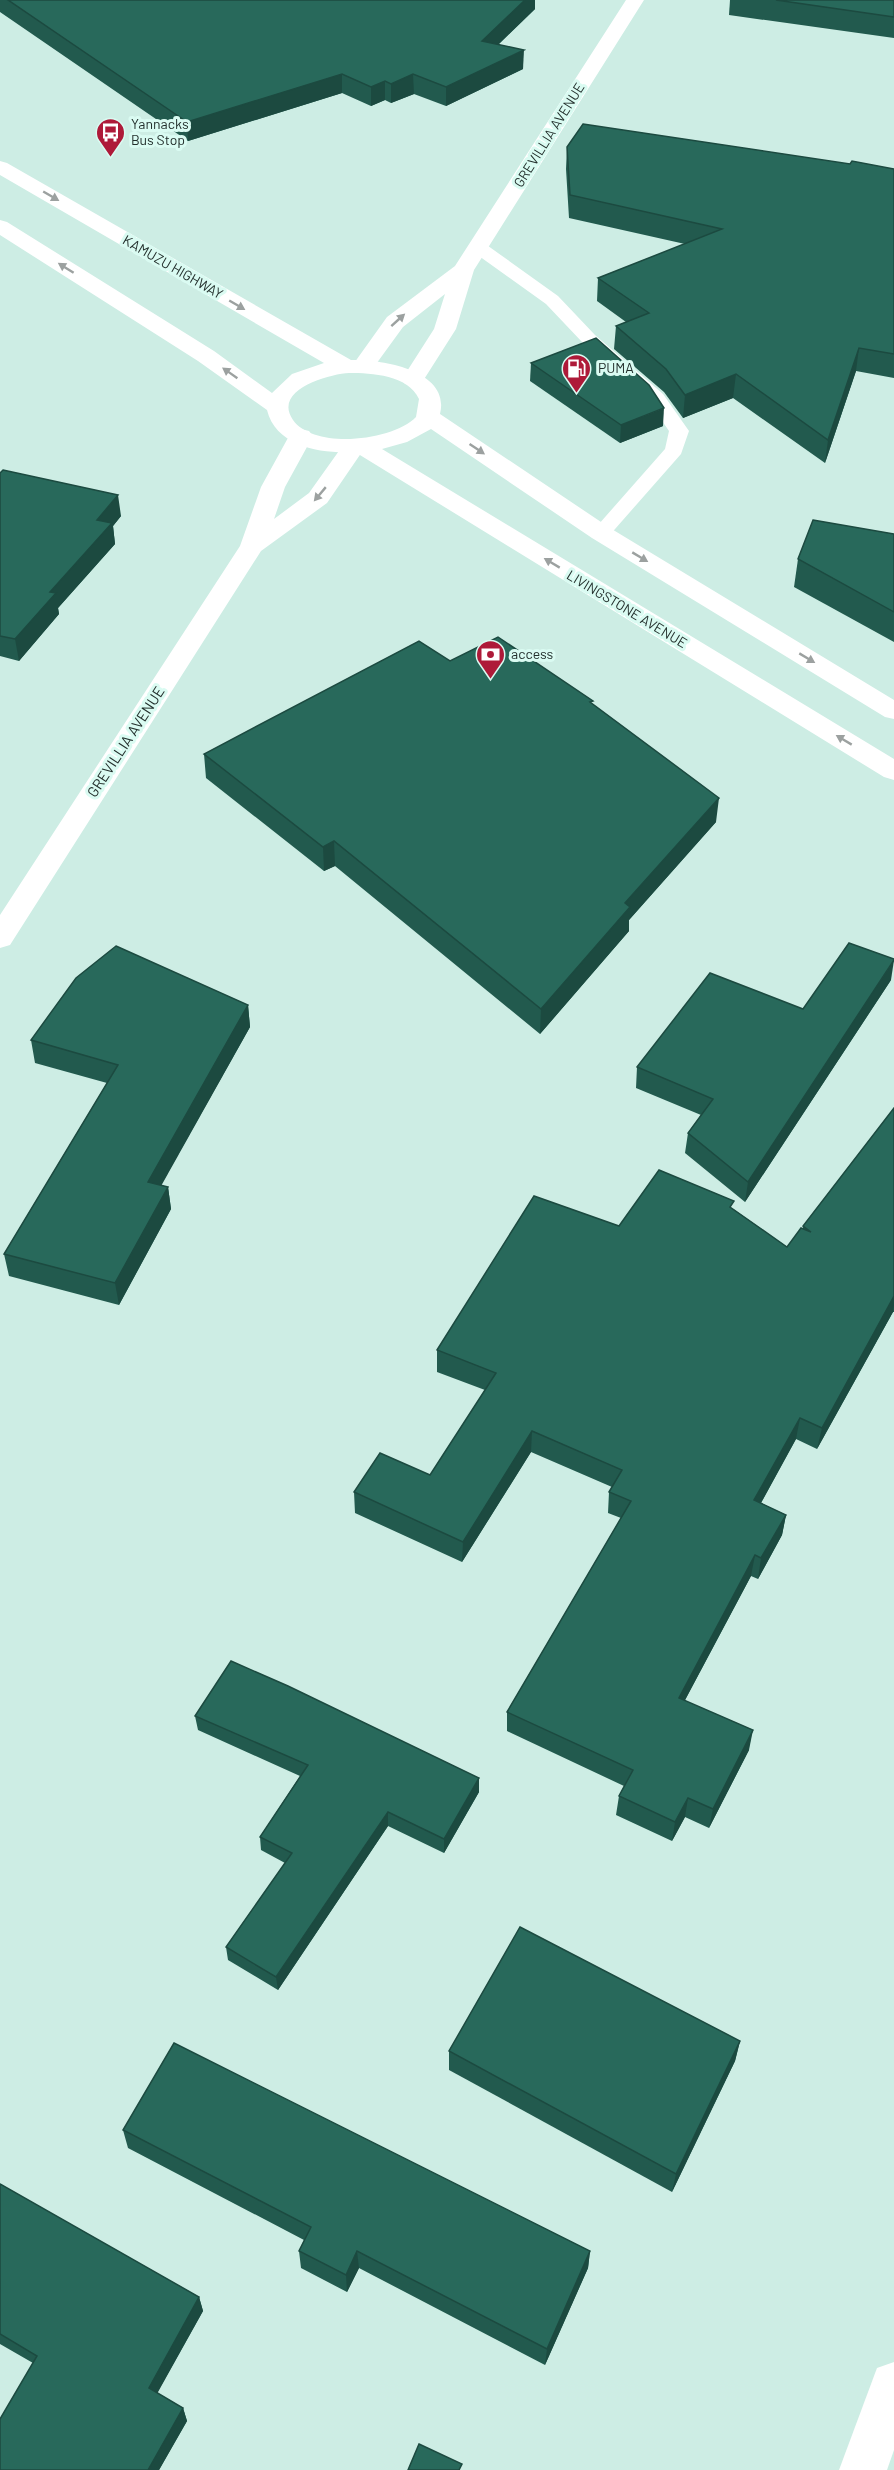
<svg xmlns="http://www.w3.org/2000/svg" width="894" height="2470" viewBox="0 0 894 2470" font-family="Barlow,sans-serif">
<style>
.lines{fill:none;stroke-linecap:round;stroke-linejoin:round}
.service{fill:#fff;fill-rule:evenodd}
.minor{fill:#fff;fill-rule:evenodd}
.trunk{fill:#fff;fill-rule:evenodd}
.wall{fill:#225a4e}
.shaded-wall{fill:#1c4a40}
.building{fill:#28695b;stroke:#1c4a40;stroke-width:1.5}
.oneway{fill:#9ca1a0}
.labels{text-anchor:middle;stroke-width:6;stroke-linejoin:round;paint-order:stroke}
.far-poi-label{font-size:14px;fill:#232f2c;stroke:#dafbf2;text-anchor:start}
.far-street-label{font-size:14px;fill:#232f2c;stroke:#dafbf2}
.street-label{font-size:15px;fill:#232f2c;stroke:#dafbf2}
</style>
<rect width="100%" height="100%" fill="#cdede4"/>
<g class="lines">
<polygon class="service" points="478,242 484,243 558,296 595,335 663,394 689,431 681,454 608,537 594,537 591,533 665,449 669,431 649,402 583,343 546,304 472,251 469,247 472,243"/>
<g class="minor">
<polygon points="626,0 644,0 474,270 456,329 421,384 413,386 405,384 402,379 434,329 445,294 403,327 371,371 363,373 355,371 352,366 387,317 455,266"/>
<polygon points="301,429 309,431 313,436 285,487 274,519 309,493 346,441 354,439 362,441 366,446 327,503 261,551 10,945 0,948 0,915 240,546 261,487 289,436 293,431"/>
<polygon points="894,2362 894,2450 887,2470 839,2470 877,2368"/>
</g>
<path class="trunk" d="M 0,161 L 7,163 L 351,360 C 381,359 451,370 440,414 L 610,528 L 894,700 L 894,719 L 885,717 L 592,538 L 431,429 L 407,442 L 382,449 L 894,759 L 894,780 L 884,777 L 355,452 C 322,454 276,447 267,410 L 198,361 L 0,235 L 0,220 L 7,222 L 214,351 L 272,393 L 292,374 L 324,363 L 0,175 ZM 349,373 C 372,373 408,375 419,399 L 416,417 C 393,441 314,450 293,420 C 272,390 329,374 349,373 Z"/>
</g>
<g class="wall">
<polygon points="0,0 535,0 535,9 498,45 523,69 446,106 414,94 391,103 385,100 371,106 342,93 188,141 0,12"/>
<polygon points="730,0 894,0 894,38 729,15"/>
<polygon points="567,147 850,164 894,169 894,378 856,371 825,463 733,398 683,418 664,392 614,349 616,326 626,322 597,301 598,278 685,244 569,218 566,169"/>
<polygon points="531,363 663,426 620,443 530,381"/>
<polygon points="0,473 121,516 113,526 115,544 58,608 59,614 19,661 0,656"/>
<polygon points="894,534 894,642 794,587 798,559"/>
<polygon points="450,661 593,705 716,822 629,920 629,931 540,1034 335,866 324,871 206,778 204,754"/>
<polygon points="891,980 745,1202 685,1153 688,1133 701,1115 636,1088 637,1067"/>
<polygon points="248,1005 250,1027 161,1185 168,1187 171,1209 119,1305 9,1276 4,1254 107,1083 35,1063 31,1040"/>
<polygon points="894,1108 894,1312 893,1312 817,1449 796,1439 761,1503 786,1515 782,1535 758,1579 751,1576 685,1700 749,1750 709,1828 685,1817 672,1841 616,1815 619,1796 624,1786 507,1731 507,1712 621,1518 608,1513 609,1492 612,1487 531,1452 462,1562 355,1513 354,1492 430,1475 485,1390 437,1372 437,1350 619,1226 733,1209 787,1247 803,1229 803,1226"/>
<polygon points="195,1716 479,1778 479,1792 444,1853 388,1826 278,1990 228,1960 226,1947 285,1863 261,1850 260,1837 300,1776 198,1730"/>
<polygon points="740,2041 735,2061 672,2192 449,2070 449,2051"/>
<polygon points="123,2130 590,2251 588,2268 545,2365 359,2268 347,2292 301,2268 299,2251 304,2240 128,2148"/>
<polygon points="0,2184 199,2297 203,2311 157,2393 183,2408 187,2421 159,2470 0,2470 33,2363 0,2344"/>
</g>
<g class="shaded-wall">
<polygon points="525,0 535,0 535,9 482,60 482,41"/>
<polygon points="524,50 523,69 446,106 446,87"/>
<polygon points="342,74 342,93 188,141 187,122"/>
<polygon points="413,74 414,94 391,103 391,84"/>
<polygon points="385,81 385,100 371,106 371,87"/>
<polygon points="859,348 856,371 825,463 828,440"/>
<polygon points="736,374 733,398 683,418 685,395"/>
<polygon points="664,408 663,426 620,443 621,425"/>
<polygon points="118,495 121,516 113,526 115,544 58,608 59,614 19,661 15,639 50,592 97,520"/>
<polygon points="719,798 716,822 629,920 629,931 540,1034 541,1009 625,903"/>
<polygon points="334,841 335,866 324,871 323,847"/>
<polygon points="894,960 891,980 745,1202 748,1182"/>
<polygon points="248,1005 250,1027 151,1204 148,1182"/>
<polygon points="168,1187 171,1209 119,1305 115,1283"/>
<polygon points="894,1296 894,1305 893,1312 817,1449 822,1428"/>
<polygon points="800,1418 796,1439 751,1521 754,1500"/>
<polygon points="532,1431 531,1452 462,1562 463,1542"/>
<polygon points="786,1515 782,1535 758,1579 761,1558"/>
<polygon points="755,1555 751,1576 676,1717 679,1698"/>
<polygon points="753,1730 749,1750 709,1828 713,1809"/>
<polygon points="479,1778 479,1792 444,1853 444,1839"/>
<polygon points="688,1798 685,1817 672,1841 675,1822"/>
<polygon points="388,1812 388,1826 278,1990 276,1977"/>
<polygon points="740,2041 735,2061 672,2192 676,2174"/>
<polygon points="357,2251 359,2268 347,2292 346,2275"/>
<polygon points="590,2251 588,2268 545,2365 547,2349"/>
<polygon points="199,2297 203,2311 153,2401 149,2388"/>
<polygon points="183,2408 187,2421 159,2470 148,2470"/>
</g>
<g class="building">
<polygon points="8,0 525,0 482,41 524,50 446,87 413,74 391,84 385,81 371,87 342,74 187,122"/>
<polygon points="776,0 894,0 894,17"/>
<polygon points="583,124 850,164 852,161 894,169 894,354 859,348 828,440 736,374 685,395 666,369 616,326 649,313 598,278 722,229 570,195 567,147"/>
<polygon points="596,338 649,385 664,408 621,425 531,363"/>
<polygon points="3,470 118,495 97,520 112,523 50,592 56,593 15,639 0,636 0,473"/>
<polygon points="813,520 894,534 894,612 798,559"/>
<polygon points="498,637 593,701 590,702 719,798 625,903 630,907 541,1009 334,841 323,847 204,754 419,641 450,661"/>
<polygon points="849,943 894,959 894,960 748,1182 688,1133 713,1099 637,1067 710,973 803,1009"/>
<polygon points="116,946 248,1005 148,1182 168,1187 115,1283 4,1254 118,1065 31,1040 76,978"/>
<polygon points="894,1108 894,1296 822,1428 800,1418 754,1500 786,1515 761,1558 755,1555 679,1698 753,1730 713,1809 688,1798 675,1822 619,1796 633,1770 507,1712 631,1501 609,1492 622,1470 532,1431 463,1542 354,1492 380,1453 430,1475 496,1373 437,1350 534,1196 619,1226 659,1170 734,1201 730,1207 787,1247 801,1228 811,1232 803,1226"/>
<polygon points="231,1661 288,1686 479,1778 444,1839 388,1812 276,1977 226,1947 292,1853 260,1837 308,1765 195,1716"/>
<polygon points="520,1927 740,2041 676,2174 449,2051"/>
<polygon points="174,2043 590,2251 547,2349 357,2251 346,2275 299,2251 311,2227 123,2130"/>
<polygon points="0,2184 199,2297 149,2388 183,2408 148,2470 0,2470 0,2419 37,2356 0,2334"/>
<polygon points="419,2444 462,2464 459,2470 408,2470"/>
</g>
<defs><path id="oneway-solid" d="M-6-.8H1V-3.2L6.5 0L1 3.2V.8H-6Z" transform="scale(1.5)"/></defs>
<g class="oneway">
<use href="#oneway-solid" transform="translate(51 196) rotate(30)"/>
<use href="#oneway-solid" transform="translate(66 268) rotate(-148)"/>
<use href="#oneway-solid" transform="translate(237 305) rotate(30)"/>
<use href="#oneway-solid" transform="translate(398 320) rotate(-42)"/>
<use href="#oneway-solid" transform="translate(230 373) rotate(-145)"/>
<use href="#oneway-solid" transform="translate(477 449) rotate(34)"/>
<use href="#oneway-solid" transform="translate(320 494) rotate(130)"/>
<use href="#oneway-solid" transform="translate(640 557) rotate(31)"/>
<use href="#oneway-solid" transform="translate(552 563) rotate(-149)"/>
<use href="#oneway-solid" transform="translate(807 658) rotate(31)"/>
<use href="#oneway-solid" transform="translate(844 740) rotate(-149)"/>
</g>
<defs>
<symbol id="bus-pin" viewBox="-11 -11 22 30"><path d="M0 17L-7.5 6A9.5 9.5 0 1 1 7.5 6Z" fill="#ae1a39" stroke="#dafbf2"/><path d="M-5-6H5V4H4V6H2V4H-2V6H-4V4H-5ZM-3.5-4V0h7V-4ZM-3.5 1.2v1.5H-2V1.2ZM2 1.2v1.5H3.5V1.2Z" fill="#fff"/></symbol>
<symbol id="fuel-pin" viewBox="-11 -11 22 30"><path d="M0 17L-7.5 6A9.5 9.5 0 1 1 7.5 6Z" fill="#ae1a39" stroke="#dafbf2"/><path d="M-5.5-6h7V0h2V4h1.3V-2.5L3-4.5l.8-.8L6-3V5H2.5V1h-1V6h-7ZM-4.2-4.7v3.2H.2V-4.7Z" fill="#fff"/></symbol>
<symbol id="bank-pin" viewBox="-11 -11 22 30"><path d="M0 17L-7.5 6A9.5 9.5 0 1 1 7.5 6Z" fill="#ae1a39" stroke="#dafbf2"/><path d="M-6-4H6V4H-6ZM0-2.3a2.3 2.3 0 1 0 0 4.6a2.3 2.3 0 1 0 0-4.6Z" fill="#fff"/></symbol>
</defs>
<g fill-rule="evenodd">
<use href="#bus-pin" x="94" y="116" width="33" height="45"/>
<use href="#fuel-pin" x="560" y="352" width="33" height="45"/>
<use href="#bank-pin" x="474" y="638" width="33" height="45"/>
</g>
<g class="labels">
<g class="far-poi-label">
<text x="131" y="129">Yannacks<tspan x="131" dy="16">Bus Stop</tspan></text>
<text x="598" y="373">PUMA</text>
<text x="511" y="659">access</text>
</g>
<g class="far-street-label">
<text transform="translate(549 135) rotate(-58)" y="5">GREVILLIA AVENUE</text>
<text transform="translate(173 267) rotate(30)" y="5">KAMUZU HIGHWAY</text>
<text transform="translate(627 609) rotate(31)" y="5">LIVINGSTONE AVENUE</text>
</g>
<g class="street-label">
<text transform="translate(126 742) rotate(-57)" y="5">GREVILLIA AVENUE</text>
</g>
</g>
</svg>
